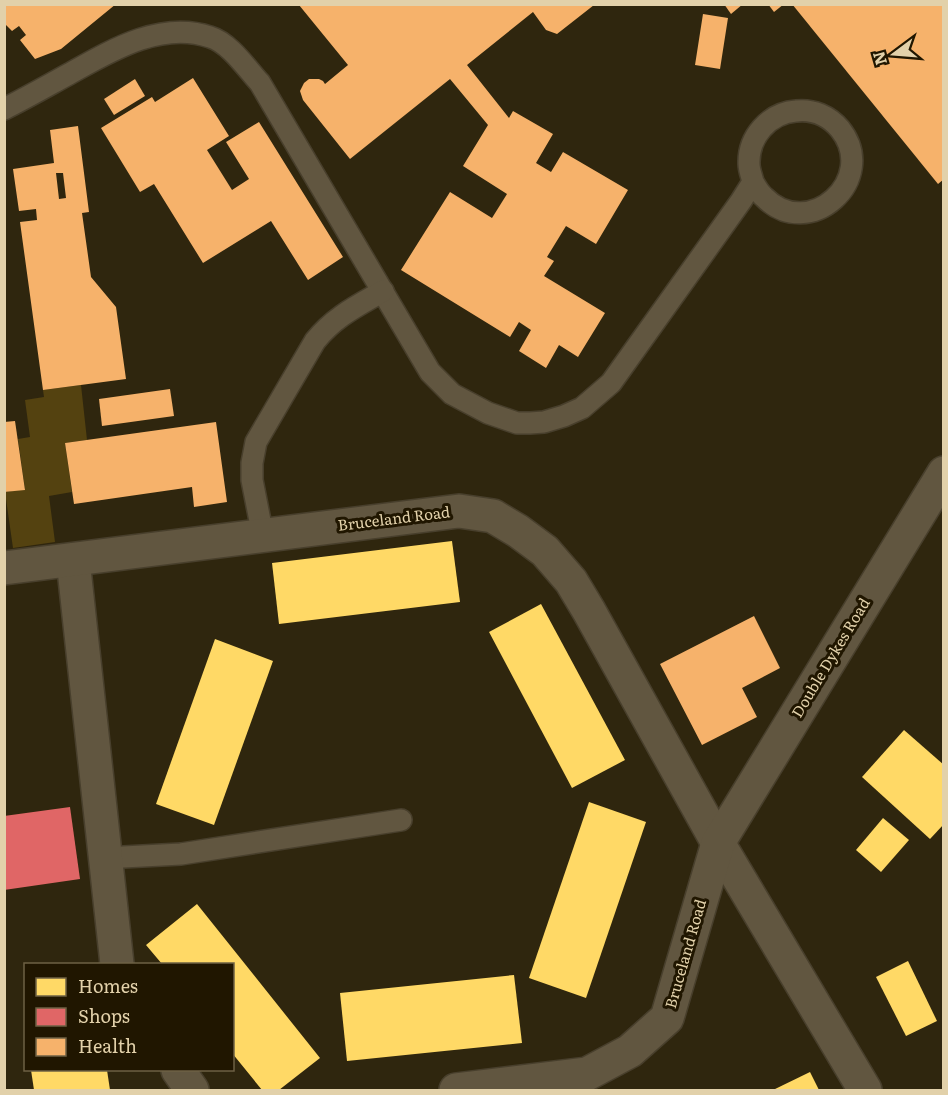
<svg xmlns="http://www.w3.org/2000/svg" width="948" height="1095" viewBox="0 0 948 1095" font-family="Literata,serif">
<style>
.green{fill:#544210}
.homes{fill:#ffd966}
.shops{fill:#e06666}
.health{fill:#f6b26b;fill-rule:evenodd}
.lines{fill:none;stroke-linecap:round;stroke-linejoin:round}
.lane-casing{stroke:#483f2c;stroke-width:24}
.street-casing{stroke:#483f2c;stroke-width:36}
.lane{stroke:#615640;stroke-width:21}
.street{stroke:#615640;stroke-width:33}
.labels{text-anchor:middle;stroke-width:6;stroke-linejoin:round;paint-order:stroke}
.street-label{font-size:15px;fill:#e2d1aa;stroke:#201600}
</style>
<rect width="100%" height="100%" fill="#2f260e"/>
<polygon class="green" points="81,385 87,440 65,443 72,492 49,496 55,542 13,548 5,492 25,489 18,439 30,437 25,400 44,397 43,390"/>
<g class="homes">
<polygon points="452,541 460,602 279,624 272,563"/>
<polygon points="541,604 625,760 572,788 489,632"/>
<polygon points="215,639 273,661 214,825 156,804"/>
<polygon points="904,730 944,765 944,824 930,839 862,777"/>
<polygon points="589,802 646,822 586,998 529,978"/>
<polygon points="883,818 909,840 881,872 856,850"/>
<polygon points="197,904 320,1058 279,1090 262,1090 232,1053 232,964 162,964 146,945"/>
<polygon points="908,961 937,1021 906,1036 876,977"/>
<polygon points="514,975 522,1043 347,1061 340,993"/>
<polygon points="31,1070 107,1070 110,1090 34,1090"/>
<polygon points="810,1072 819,1090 773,1090"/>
</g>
<polygon class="shops" points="70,807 80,879 4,890 4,816"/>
<g class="health">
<polygon points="4,4 116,4 61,49 35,59 20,40 26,35 19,26 12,31 4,23"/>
<polygon points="724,4 743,4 731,14"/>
<polygon points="768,4 784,4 774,12"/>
<polygon points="792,4 944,4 944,179 938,184"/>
<polygon points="299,5 594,5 557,34 546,30 533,12 467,65 509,118 513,111 553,134 536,163 551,172 563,152 628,190 596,244 566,226 547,257 554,261 544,276 605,313 578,357 559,345 546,368 519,351 531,330 519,322 510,337 401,270 450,192 492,218 507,194 463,166 488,125 450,79 350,159 303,100 300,91 304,83 309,79 319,79 323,81 325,84 348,65"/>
<polygon points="703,14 728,18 720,69 695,65"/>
<polygon points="193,78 229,136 207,150 232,190 249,179 226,142 259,122 343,257 308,280 271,221 203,263 154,184 140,192 101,128 152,97 155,102"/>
<polygon points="135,79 145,96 114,115 104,99"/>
<path d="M 78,126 L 89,212 L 82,213 L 91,277 L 116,307 L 126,379 L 43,390 L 20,222 L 37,220 L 36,209 L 19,211 L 13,169 L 54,163 L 50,130 ZM 56,173 L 63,173 L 66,198 L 59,199 Z"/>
<polygon points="170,389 174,416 102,426 99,399"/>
<polygon points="15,421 25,490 4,492 4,422"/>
<polygon points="216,422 227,502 194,507 192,487 74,504 65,443"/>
<polygon points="754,616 780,668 742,688 757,717 702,745 660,664"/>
</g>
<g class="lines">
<defs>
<g id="lane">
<path d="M 4,109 C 26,98 47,86 69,74 C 110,51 161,20 210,37 C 230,43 247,69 260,83 L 430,372 L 452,394 L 488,413 L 517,423 L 530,423 L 544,422 L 564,416 L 582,408 L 611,383 L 741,201 L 753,182 C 752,177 749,170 749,164 C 748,137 769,113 796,111 C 813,109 829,116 840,129 C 880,179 809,243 764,197 C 759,193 756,187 753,182"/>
<path d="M 263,536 L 252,480 L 252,463 L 256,442 L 315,341 C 334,317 357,306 383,291"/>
<polyline points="104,858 181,854 401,820"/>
</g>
<g id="street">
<polyline points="73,560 117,964"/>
<polyline points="4,568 459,511 493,516 518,531 545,551 571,581 589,611 718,843 865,1090"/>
<polyline points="178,1070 192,1090"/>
<polyline points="456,1090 587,1074 630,1051 667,1018 718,843 944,473"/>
</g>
</defs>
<use href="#lane" class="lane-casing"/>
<use href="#street" class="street-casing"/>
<use href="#lane" class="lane"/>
<use href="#street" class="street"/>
</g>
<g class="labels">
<g class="street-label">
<text transform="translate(394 519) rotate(-7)" y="5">Bruceland Road</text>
<text transform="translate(831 658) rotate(-59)" y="5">Double Dykes Road</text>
<text transform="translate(686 954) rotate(-74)" y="5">Bruceland Road</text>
</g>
</g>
<rect width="948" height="1095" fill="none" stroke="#e2d1aa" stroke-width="12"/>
<rect x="24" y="963" width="210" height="108" fill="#201600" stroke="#6e6144" stroke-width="1.5"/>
<rect x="36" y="978" width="30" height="18" fill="#ffd966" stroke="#6e6144" stroke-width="1.5"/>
<text x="78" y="993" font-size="18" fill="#e2d1aa">Homes</text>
<rect x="36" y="1008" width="30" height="18" fill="#e06666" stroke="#6e6144" stroke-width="1.5"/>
<text x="78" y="1023" font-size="18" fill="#e2d1aa">Shops</text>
<rect x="36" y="1038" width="30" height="18" fill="#f6b26b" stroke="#6e6144" stroke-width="1.5"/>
<text x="78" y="1053" font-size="18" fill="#e2d1aa">Health</text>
<g transform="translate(894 54) rotate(254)" stroke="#201600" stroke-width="4.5" paint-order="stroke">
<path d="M0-4.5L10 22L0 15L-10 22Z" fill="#e2d1aa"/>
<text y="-9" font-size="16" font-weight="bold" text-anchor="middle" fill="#e2d1aa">N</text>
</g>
</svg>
